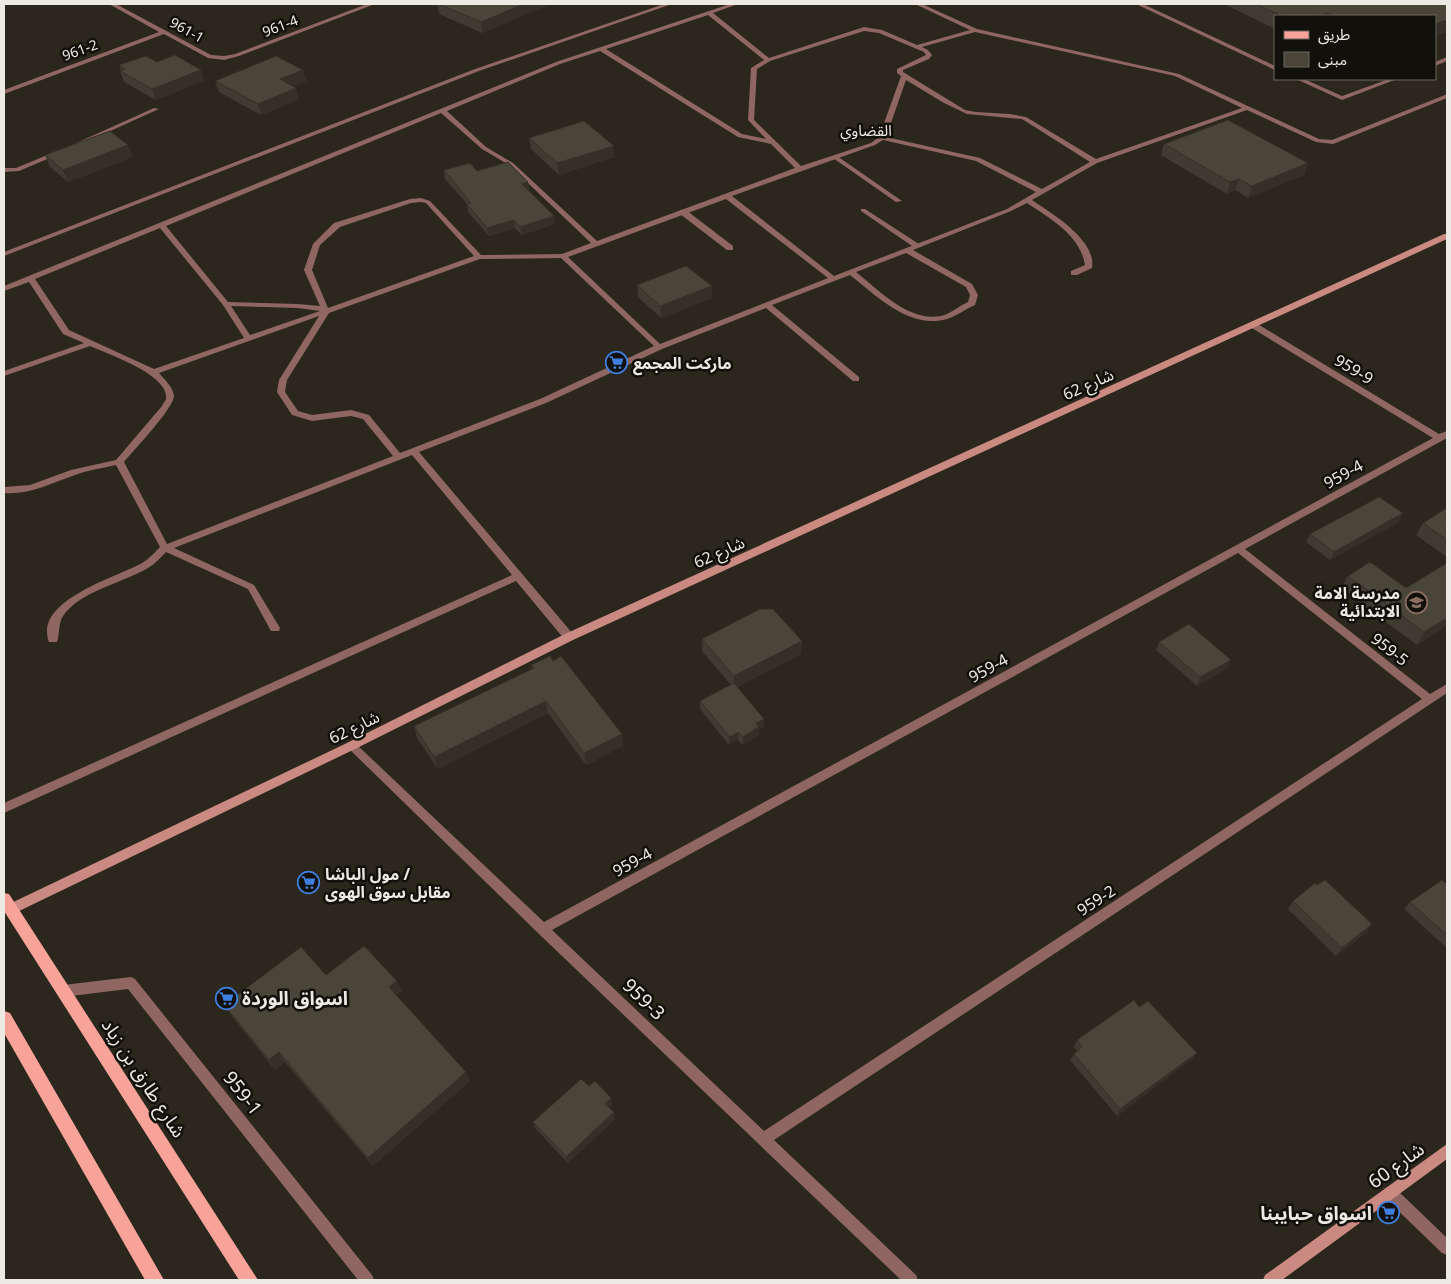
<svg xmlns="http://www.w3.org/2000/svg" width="1451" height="1284" viewBox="0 0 1451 1284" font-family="'Noto Sans','Noto Sans Arabic',sans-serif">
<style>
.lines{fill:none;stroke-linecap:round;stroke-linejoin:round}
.lane{fill:#8f6661;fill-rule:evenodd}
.street{fill:#8f6661;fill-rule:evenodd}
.secondary{fill:#ca8981;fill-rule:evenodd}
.primary{fill:#f8a399;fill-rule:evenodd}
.wall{fill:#403b31}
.shaded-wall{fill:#343028}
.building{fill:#4a4539;stroke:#343028}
.labels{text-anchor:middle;stroke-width:5;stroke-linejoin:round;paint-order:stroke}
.far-street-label{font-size:14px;fill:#edeae3;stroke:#12100b}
.far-neighbourhood-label{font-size:15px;fill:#edeae3;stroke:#12100b}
.poi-label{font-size:16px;font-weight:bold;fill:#edeae3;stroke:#12100b;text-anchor:start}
.street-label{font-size:16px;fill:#edeae3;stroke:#12100b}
.near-poi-label{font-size:19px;font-weight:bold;fill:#edeae3;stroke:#12100b;text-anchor:start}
.near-street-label{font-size:19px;fill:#edeae3;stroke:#12100b}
</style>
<rect width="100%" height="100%" fill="#2b271c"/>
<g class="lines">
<g class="lane">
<polygon points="1136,4 1143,4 1275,66 1275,70"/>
<polygon points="1447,57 1447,61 1435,66 1435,62"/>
<polygon points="1296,79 1304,79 1342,96 1389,79 1397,79 1342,100"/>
<polygon points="833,156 837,156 902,201 896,202 833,158"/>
<polygon points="861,209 865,209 922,246 915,248 861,211"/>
<polygon points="680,210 686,210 733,246 733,250 727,250 680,214"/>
<polygon points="131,977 135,979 372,1275 374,1280 358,1280 128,989 63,997 59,995 57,991 59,987 63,985"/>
</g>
<g class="street">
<polygon points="109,4 116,4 211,55 224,56 235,54 367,4 375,4 239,56 224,60 208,58 164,34 4,94 4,90 159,32"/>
<polygon points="664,4 672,4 479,71 4,256 4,252 475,69"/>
<path d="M 730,4 L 738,4 L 713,13 L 769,58 L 864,27 L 882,30 L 917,45 L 970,30 L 915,4 L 922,4 L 977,29 L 1179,74 L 1319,139 L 1332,140 L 1445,95 L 1447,94 L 1447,98 L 1333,144 L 1316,142 L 1247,110 L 1097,163 L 1032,200 C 1051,213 1097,240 1092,268 L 1077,275 L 1071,275 L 1071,271 L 1085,265 C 1080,235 1051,219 1027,203 L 1011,211 L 913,250 L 972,284 L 978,295 L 975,305 C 965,309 957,316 947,319 C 909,330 876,295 850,275 L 772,305 L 859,377 L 859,381 L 853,381 L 766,308 L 662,349 L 546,403 L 419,452 L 573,634 L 574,637 L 573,640 L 565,640 L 516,581 L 4,813 L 4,803 L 512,575 L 412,455 L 174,548 L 254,585 L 280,628 L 279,631 L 271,631 L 248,589 L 166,552 C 160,558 155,564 148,568 C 123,583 80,591 63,616 C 58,624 60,633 57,642 L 49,642 C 33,600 118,577 142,563 C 149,559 154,553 160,547 L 116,465 C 103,468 88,470 75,475 C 51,483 30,495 4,493 L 4,487 L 30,485 L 71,470 L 116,460 L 162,406 C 163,404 165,401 166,399 C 170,375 108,354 90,346 L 4,376 L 4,371 L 84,343 L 63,334 L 29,282 L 4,291 L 4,286 L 556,62 ZM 708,15 L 764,60 L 751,68 L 748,120 L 766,139 L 742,134 L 606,49 ZM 864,31 L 879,33 L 924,52 L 926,55 L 897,69 L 897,73 L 901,76 L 879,137 L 871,143 L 801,166 L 754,120 L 757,69 L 770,61 ZM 975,32 L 1175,76 L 1242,108 L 1096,159 L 1026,117 L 1010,114 L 976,112 L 965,110 L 903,72 L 903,70 L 929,59 L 932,55 L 928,50 L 922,47 ZM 600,51 L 738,137 L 771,144 L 795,168 L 597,241 L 513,163 L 486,147 L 447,111 L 560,64 ZM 906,80 L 944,103 L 967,114 L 1022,119 L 1090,162 L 1042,189 L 980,158 L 886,137 ZM 441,113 L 482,149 L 509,165 L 591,243 L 562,254 L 481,255 L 430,201 L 421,198 L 410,199 L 334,223 L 313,244 L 304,270 L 320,306 L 298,304 L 228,302 L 166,226 ZM 883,140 L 976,161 L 1036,192 L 1007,209 L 834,276 L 732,196 L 875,145 ZM 726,199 L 828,278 L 660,344 L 568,257 ZM 421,202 L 426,203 L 474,256 L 328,308 L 312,270 L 320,245 L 340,227 L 411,203 ZM 160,228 L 223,305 L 244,338 L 154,369 L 69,330 L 35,279 ZM 906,253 L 966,287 L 970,295 L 968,302 C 959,306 950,314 941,316 C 908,322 879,290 856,272 ZM 561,258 L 654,346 L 540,399 L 400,453 L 369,415 L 351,410 L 312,415 L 298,411 L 285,392 L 287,380 L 329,313 L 480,259 ZM 231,306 L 298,308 L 320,311 L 250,335 ZM 319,316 L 279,380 L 277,392 L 292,415 L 312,421 L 351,416 L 363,419 L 393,456 L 167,544 L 124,462 C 133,451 174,408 174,396 C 173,387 165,380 159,373 Z"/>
<polygon points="154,108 159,109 77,146 72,145"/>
<polygon points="57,151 60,153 59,154 19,171 4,172 4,168 16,168"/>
<path d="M 1250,323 L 1256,323 L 1439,434 L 1447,431 L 1447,438 L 1245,549 L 1430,694 L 1447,684 L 1447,693 L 774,1140 L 916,1275 L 918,1280 L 901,1280 L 538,933 L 346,746 L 347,743 L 351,742 L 355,743 L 544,922 L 1433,438 L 1250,327 ZM 1238,553 L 1422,699 L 764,1131 L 552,930 Z"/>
<polygon points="1390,1186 1395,1188 1447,1238 1447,1255 1442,1253 1385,1198 1383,1193 1385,1188"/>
</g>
<g class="secondary">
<polygon points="1444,234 1447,234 1447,239 573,640 355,749 15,913 11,914 7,913 5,909 7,905 347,743 565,634"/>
<polygon points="1447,1144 1447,1159 1282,1280 1263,1280 1265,1275"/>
</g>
<g class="primary">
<polygon points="4,893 9,894 258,1280 239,1280 4,911"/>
<polygon points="4,1011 10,1013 164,1280 145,1280 4,1033"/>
</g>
</g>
<g class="wall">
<polygon points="437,4 551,4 482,33 439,14"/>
<polygon points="1224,4 1447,4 1435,16 1275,16 1275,29"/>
<polygon points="157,62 204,81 156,100 124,82 120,71 121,70 119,65"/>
<polygon points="303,70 306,81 293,86 299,99 261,115 219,92 215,81"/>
<polygon points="529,138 614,157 559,175 531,149"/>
<polygon points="1164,144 1308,163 1304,175 1248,198 1235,190 1227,194 1161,155"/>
<polygon points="45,155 133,157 68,182 50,167"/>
<polygon points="444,170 477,171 528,182 529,190 528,190 554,216 555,224 522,235 515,228 489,236 468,212 467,204 445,179"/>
<polygon points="637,285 712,286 712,298 661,318 638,297"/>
<polygon points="1447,508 1447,557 1416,535 1423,523"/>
<polygon points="1399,522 1330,560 1306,542 1310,534"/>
<polygon points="1348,576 1406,588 1447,625 1417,645 1341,589"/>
<polygon points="702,639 802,641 801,654 737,687 764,719 764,727 759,729 759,735 742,745 738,740 729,745 700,709 700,701 731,685 702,651"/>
<polygon points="1159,642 1231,660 1227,668 1197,686 1156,650"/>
<polygon points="553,661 622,734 623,746 586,765 548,713 438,769 417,738 414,726 532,669 531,665"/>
<polygon points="1447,885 1447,948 1404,909 1410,902"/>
<polygon points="1293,901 1367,932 1336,956 1288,909"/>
<polygon points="326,975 402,991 396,996 466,1072 470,1081 373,1166 285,1062 275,1070 231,1015 224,1005"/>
<polygon points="1139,1007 1197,1053 1192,1059 1117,1116 1070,1060 1074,1054 1077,1051 1074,1047 1077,1040"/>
<polygon points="589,1086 612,1105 609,1108 615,1119 568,1163 535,1128 533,1122"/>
</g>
<g class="shaded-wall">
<polygon points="524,4 551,4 482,33 481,22"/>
<polygon points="1328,13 1327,16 1317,16"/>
<polygon points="1447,20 1447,32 1435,36 1435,24"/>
<polygon points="201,70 204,81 156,100 152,89"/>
<polygon points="303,70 306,81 283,90 280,79"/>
<polygon points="296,88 299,99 261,115 258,104"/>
<polygon points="128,145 133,157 68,182 63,170"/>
<polygon points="614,146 614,157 559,175 557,163"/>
<polygon points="1308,163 1304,175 1248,198 1252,186"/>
<polygon points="1239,179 1235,190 1227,194 1230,182"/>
<polygon points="528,182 529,190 523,192 522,184"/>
<polygon points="554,216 555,224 522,235 520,227"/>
<polygon points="514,220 515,228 489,236 487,228"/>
<polygon points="712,286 712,298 661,318 660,306"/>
<polygon points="1403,513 1399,522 1330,560 1334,552"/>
<polygon points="1447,618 1447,625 1417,645 1424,632"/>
<polygon points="802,641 801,654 734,688 734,676"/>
<polygon points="1231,660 1227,668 1197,686 1200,677"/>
<polygon points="546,701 548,713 438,769 434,757"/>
<polygon points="764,719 764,727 759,729 759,735 742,745 743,737 756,723"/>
<polygon points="738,732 738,740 729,745 730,737"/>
<polygon points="622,734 623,746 586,765 584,753"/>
<polygon points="1372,924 1367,932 1336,956 1342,948"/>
<polygon points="397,981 402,991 393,998 389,987"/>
<polygon points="279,1052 285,1062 275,1070 269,1060"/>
<polygon points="1197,1053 1192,1059 1117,1116 1120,1109"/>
<polygon points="466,1072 470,1081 373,1166 368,1158"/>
<polygon points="611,1098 612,1105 607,1110 605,1104"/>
<polygon points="614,1112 615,1119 568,1163 566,1157"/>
</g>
<g class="building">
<polygon points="439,4 524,4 481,22"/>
<polygon points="1256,4 1447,4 1447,20 1435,24 1435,16 1335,16 1328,13 1317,16 1282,16"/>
<polygon points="175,55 201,70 152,89 120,71 125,69 119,65 146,56 157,62"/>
<polygon points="276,56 303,70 280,79 296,88 258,104 215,81"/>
<polygon points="1228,120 1308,163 1252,186 1239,179 1230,182 1164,144"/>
<polygon points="584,121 614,146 557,163 529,138"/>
<polygon points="110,131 128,145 63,170 45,155"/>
<polygon points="508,162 528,182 522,184 554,216 520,227 514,220 487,228 467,204 471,203 444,170 470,163 477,171"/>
<polygon points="686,266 712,286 660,306 637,285"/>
<polygon points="1379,497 1403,513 1334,552 1310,534"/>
<polygon points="1447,508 1447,540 1423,523"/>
<polygon points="1370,562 1406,588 1447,563 1447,618 1424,632 1348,576"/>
<polygon points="760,609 773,609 802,641 734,676 702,639"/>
<polygon points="1189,624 1231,660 1200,677 1159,642"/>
<polygon points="550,656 553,661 561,656 622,734 584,753 546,701 434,757 414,726 534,668 531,665"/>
<polygon points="734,683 764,719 756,723 759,727 743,737 738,732 730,737 700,701"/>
<polygon points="1325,880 1372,924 1342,948 1293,901 1315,883 1317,885"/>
<polygon points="1442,880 1447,885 1447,935 1410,902"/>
<polygon points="364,946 397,981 389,987 466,1072 368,1158 279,1052 269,1060 224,1005 301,947 326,975"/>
<polygon points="1134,1000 1139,1007 1148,1001 1197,1053 1120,1109 1074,1054 1082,1047 1077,1040"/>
<polygon points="581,1079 589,1086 595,1081 611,1098 605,1104 614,1112 566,1157 533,1122"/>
</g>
<defs>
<symbol id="supermarket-ring" viewBox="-11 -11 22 22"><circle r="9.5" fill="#12100b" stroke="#3f7fe0" stroke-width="1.5"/><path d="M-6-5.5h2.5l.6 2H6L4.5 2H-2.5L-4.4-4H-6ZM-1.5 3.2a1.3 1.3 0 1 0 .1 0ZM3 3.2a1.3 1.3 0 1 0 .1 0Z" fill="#3f7fe0"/></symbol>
<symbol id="school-ring" viewBox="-11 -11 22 22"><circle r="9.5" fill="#12100b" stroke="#8d6e63" stroke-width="1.5"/><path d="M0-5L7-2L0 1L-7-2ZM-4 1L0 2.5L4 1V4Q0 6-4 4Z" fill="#8d6e63"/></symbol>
</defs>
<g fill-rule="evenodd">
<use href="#supermarket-ring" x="604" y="350" width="25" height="25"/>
<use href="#school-ring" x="1404" y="590" width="25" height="25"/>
<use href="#supermarket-ring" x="296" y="870" width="25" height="25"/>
<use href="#supermarket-ring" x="214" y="986" width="25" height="25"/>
<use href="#supermarket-ring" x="1376" y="1200" width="25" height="25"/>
</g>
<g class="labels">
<g class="far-street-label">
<text transform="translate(280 26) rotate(-21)" y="5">961-4</text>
<text transform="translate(187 30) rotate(29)" y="5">961-1</text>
<text transform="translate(80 50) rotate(-20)" y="5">961-2</text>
</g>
<g class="far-neighbourhood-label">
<text x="866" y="136">القضاوي</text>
</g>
<g class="poi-label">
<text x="633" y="369">ماركت المجمع</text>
<text x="1400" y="599" text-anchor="end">مدرسة الامة<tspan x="1400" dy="18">الابتدائية</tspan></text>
<text x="325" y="880">مول الباشا /<tspan x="325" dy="18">مقابل سوق الهوى</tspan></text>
</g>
<g class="street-label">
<text transform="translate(1354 369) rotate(31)" y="6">959-9</text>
<text transform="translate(1088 384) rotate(-24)" y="6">شارع 62</text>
<text transform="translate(1343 474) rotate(-29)" y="6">959-4</text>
<text transform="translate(719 552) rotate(-24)" y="6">شارع 62</text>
<text transform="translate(1390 649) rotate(38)" y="6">959-5</text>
<text transform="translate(988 668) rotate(-29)" y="6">959-4</text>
<text transform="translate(354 727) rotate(-26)" y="6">شارع 62</text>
<text transform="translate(632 862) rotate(-29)" y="6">959-4</text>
<text transform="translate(1096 900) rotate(-33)" y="6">959-2</text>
</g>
<g class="near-poi-label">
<text x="242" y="1005">اسواق الوردة</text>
<text x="1372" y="1220" text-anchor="end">اسواق حبايبنا</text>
</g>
<g class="near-street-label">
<text transform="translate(644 999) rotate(44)" y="7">959-3</text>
<text transform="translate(144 1078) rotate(57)" y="7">شارع طارق بن زياد</text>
<text transform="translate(243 1093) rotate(52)" y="7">959-1</text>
<text transform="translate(1396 1165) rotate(-36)" y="7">شارع 60</text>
</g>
</g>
<rect width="1451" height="1284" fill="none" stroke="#edeae3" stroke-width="10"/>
<rect x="1274" y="15" width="162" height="65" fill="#12100b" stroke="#6a6761"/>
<rect x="1284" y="31" width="25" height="8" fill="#f8a399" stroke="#6a6761"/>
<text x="1318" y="40" font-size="15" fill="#edeae3">طريق</text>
<rect x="1284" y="52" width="25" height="15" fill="#4a4539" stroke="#6a6761"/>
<text x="1318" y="65" font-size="15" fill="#edeae3">مبنى</text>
</svg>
